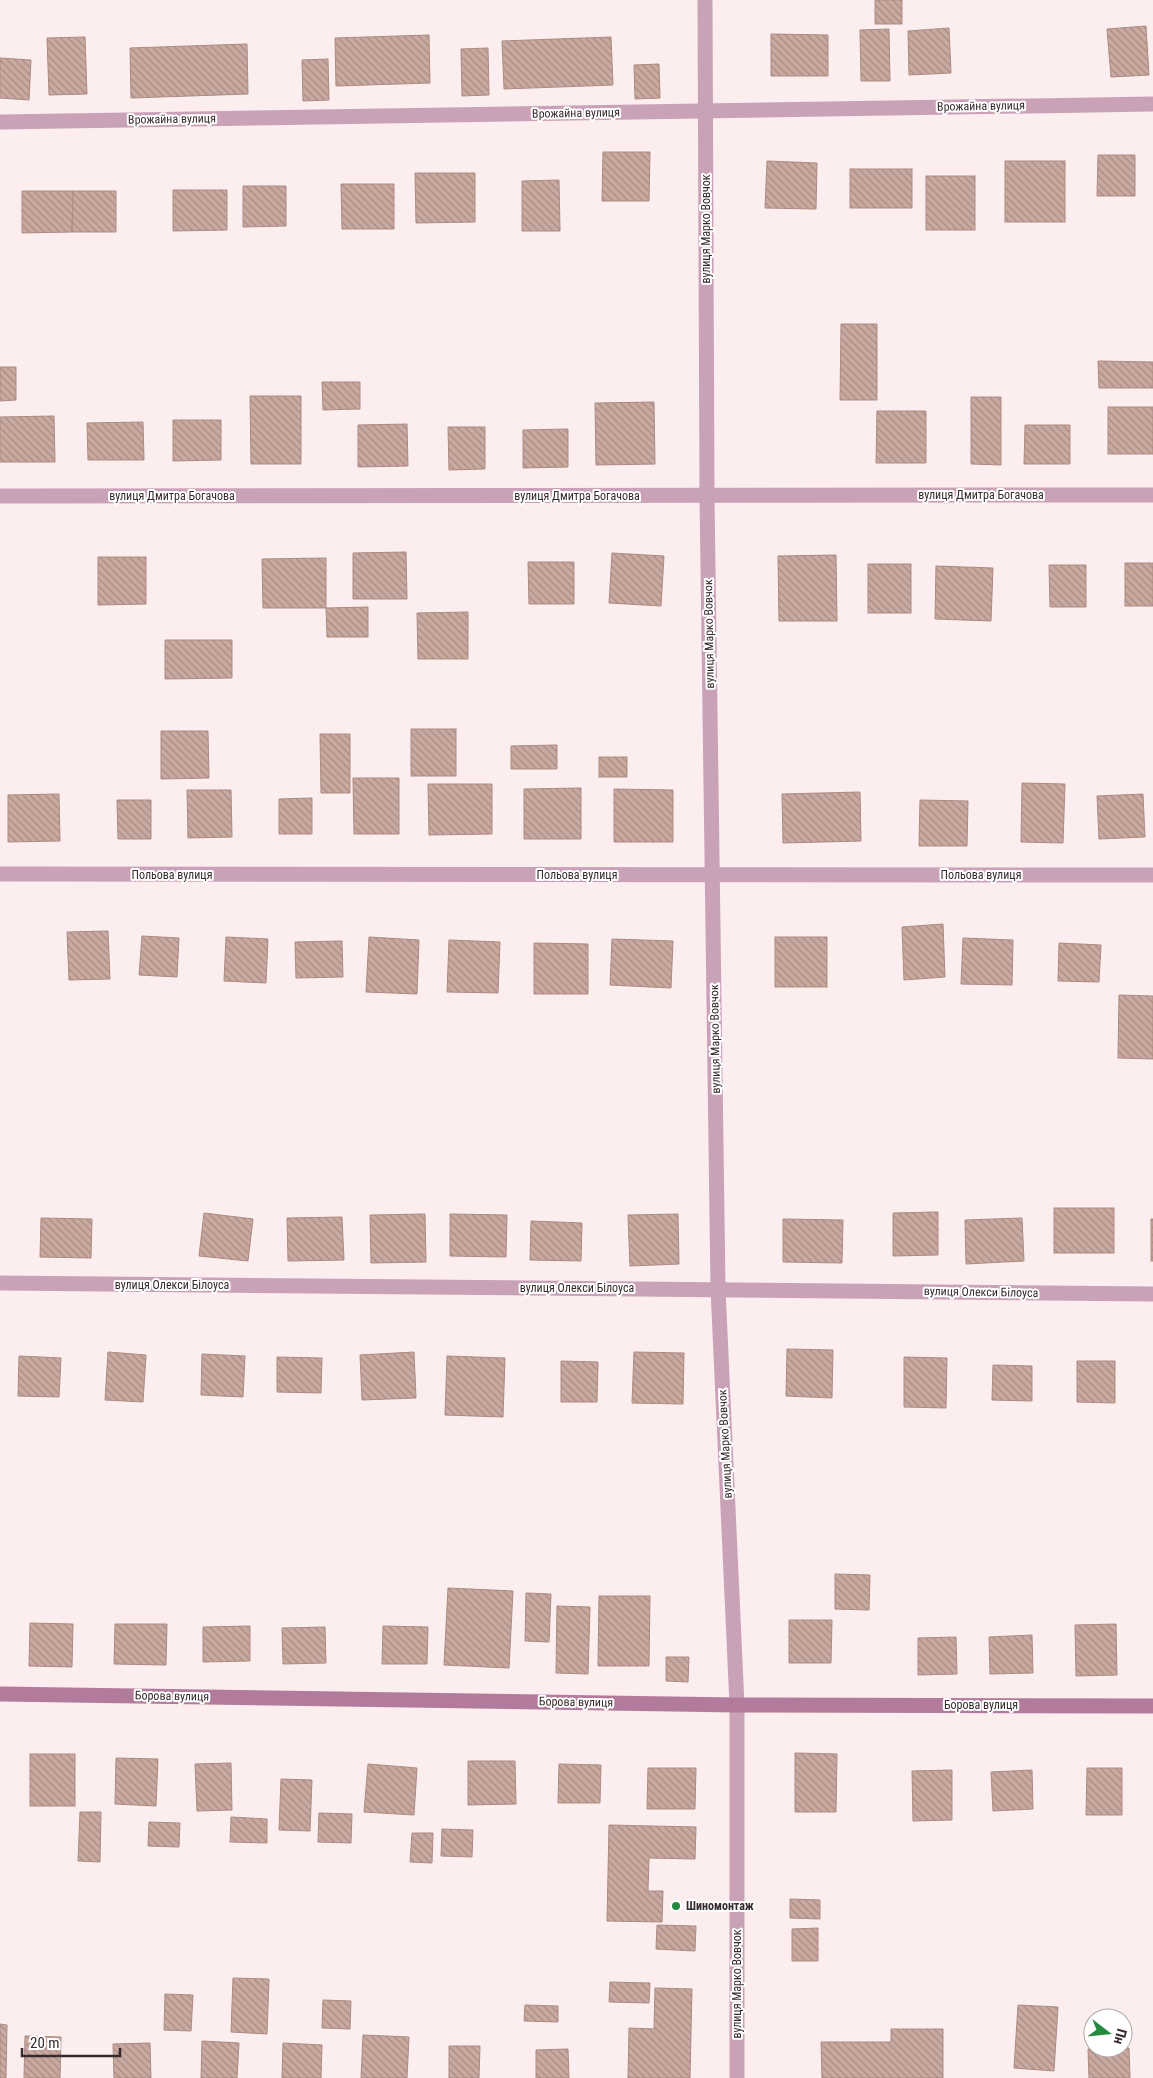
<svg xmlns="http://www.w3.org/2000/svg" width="1153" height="2078" viewBox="0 0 1153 2078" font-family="'Roboto Condensed',sans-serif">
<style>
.building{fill:url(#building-back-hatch);stroke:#ab8b82}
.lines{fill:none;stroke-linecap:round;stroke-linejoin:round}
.street{stroke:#c9a2b8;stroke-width:15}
.secondary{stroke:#b27b9c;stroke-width:15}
.poi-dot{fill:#248a3f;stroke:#fff;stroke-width:2}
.labels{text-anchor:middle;stroke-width:4;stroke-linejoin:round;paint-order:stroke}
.street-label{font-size:12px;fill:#372a2c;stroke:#fff}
.poi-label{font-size:12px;font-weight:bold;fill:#372a2c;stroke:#fff;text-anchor:start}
</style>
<defs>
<pattern id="building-back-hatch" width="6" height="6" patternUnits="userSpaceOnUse" patternTransform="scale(1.25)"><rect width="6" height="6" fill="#caaaa0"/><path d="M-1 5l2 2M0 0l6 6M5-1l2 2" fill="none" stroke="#a58b83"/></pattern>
</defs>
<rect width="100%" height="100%" fill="#fcedef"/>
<g class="building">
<rect x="875" y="0" width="27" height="24"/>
<polygon points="1146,26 1149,75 1111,77 1107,29"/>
<polygon points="949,28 951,73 909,75 908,31"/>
<polygon points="889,29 890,81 861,81 860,30"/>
<polygon points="771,34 828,35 828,76 771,76"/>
<polygon points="429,35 430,83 336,86 335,38"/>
<polygon points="85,37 87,94 49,95 47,38"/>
<polygon points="611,37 613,85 504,89 502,41"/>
<polygon points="247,44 248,94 131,98 130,48"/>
<polygon points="488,48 489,95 462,96 461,49"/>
<polygon points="0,58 31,60 29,100 0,98"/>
<polygon points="328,59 329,100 303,101 302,60"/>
<polygon points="659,64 660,98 635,99 634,65"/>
<polygon points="603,152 650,152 649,201 602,201"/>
<polygon points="1098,155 1135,155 1135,196 1097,196"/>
<polygon points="767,161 817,163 816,209 765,208"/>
<rect x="1005" y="161" width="60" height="61"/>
<rect x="850" y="169" width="62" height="39"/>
<polygon points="415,173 475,173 475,222 416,223"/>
<rect x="926" y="176" width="49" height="54"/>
<polygon points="559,180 560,231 522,231 522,181"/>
<polygon points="341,184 394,184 394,229 342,229"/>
<polygon points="243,186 286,186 286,226 243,227"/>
<polygon points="173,190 227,190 227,230 173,231"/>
<polygon points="22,191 73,191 72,232 22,233"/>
<polygon points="73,191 116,191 116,232 72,232"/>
<polygon points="841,324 877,324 877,400 840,400"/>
<polygon points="1098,361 1153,362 1153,388 1099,388"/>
<polygon points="0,367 16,367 16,400 0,401"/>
<polygon points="322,382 360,382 360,409 323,410"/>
<polygon points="250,396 301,396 301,464 251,464"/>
<polygon points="971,397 1001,397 1001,465 971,464"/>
<polygon points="654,402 655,464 596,465 595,403"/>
<rect x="1108" y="407" width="45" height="47"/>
<polygon points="877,411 926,411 926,463 876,463"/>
<polygon points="54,416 55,462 0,462 0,417"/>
<polygon points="173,420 221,420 221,460 173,461"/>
<polygon points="143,422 144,460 88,460 87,423"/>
<polygon points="407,424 408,466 358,467 358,425"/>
<polygon points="1025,425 1070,425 1070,464 1024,464"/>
<polygon points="448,427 485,427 485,469 449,470"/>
<polygon points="568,429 568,467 523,468 523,430"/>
<polygon points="406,552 407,599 353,599 353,553"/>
<polygon points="612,553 664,556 661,606 609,603"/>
<polygon points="836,555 837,621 779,621 778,556"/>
<polygon points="98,557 146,557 146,604 98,605"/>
<polygon points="326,558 326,608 263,608 262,559"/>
<polygon points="528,562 574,562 574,604 529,604"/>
<rect x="1125" y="563" width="28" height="43"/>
<rect x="868" y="564" width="43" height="49"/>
<polygon points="1049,565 1086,565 1086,607 1050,607"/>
<polygon points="936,566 993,568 991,621 935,619"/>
<polygon points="368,607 368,637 327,637 326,608"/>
<polygon points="468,612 468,659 418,659 417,613"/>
<polygon points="165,640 232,640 232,678 165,679"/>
<rect x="411" y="729" width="45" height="47"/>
<polygon points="161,731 208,731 209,778 161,779"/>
<polygon points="320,734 350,734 350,793 321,793"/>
<polygon points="557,745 557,769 511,769 511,746"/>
<rect x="599" y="757" width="28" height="20"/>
<polygon points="353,778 399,778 399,834 354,834"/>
<polygon points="1022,783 1065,784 1063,843 1021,842"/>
<polygon points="428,784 492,784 492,834 429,835"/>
<polygon points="581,788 581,839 524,839 524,789"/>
<polygon points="614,789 673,790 673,842 614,842"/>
<polygon points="187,790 231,790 232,837 188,838"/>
<polygon points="860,792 861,841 783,843 782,794"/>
<polygon points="59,794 60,841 8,842 8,795"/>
<polygon points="1143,794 1145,837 1099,839 1097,796"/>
<polygon points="312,798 312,834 279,834 279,799"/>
<polygon points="117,800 151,800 151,839 118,839"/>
<polygon points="920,800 968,801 967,846 919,846"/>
<polygon points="943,924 945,977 904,980 902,927"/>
<polygon points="108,931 110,979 69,980 67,932"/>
<polygon points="142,936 179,938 177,977 139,975"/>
<polygon points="226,937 268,939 266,983 224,981"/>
<polygon points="369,937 419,940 417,994 366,992"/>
<rect x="775" y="937" width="52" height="50"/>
<polygon points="963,938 1013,940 1012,985 961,984"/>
<polygon points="612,939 673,941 671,988 610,985"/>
<polygon points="449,940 500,942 498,993 447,992"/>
<polygon points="342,941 343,977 296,978 295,942"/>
<polygon points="534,943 588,944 588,994 534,994"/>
<polygon points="1059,943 1101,945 1099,982 1058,981"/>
<polygon points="1119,995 1153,996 1153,1059 1118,1058"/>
<rect x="1054" y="1208" width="60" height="45"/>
<polygon points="938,1212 938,1255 893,1256 893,1213"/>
<polygon points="204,1213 253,1219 248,1261 199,1256"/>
<polygon points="425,1214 426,1262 371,1263 370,1215"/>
<polygon points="450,1214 507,1215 506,1257 450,1256"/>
<polygon points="678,1214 679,1264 630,1266 628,1215"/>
<polygon points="342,1217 344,1260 288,1261 287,1218"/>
<polygon points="41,1218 92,1219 91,1258 40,1257"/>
<polygon points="1022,1218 1024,1261 966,1264 965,1220"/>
<polygon points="783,1219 843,1220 842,1263 783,1262"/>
<rect x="1151" y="1219" width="2" height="42"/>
<polygon points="531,1221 582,1223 581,1261 530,1260"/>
<polygon points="787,1349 833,1350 832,1398 786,1396"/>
<polygon points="108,1352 146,1355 143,1402 105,1400"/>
<polygon points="414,1352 416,1398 362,1400 360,1355"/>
<polygon points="634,1352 684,1353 683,1404 632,1403"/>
<polygon points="202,1354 245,1356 243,1397 201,1395"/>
<polygon points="19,1356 61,1358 59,1397 18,1396"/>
<polygon points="447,1356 505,1358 503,1417 445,1415"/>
<polygon points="277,1357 322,1358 321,1393 277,1392"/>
<polygon points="904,1357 947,1358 946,1408 904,1407"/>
<polygon points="561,1361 598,1362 597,1402 561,1402"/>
<polygon points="1077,1361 1115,1361 1115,1403 1077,1402"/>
<polygon points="993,1365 1032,1366 1032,1401 992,1400"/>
<polygon points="835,1574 870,1575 869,1610 835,1609"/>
<polygon points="448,1588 513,1591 509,1668 444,1665"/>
<polygon points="526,1593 551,1594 549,1642 525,1641"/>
<polygon points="599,1596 650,1596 649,1666 598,1666"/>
<polygon points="557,1606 590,1607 588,1674 556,1673"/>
<polygon points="789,1620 832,1620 831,1663 789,1663"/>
<polygon points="30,1623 73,1624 72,1667 29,1666"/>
<polygon points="115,1624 167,1624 166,1665 114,1664"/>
<polygon points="1116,1624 1117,1675 1076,1676 1075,1625"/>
<polygon points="250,1626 250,1661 203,1662 203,1627"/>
<polygon points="383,1626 428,1627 427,1664 382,1664"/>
<polygon points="325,1627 326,1663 283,1664 282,1628"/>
<polygon points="1032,1635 1033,1673 990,1674 989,1637"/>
<polygon points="956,1637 957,1674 918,1675 918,1638"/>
<polygon points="666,1657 689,1657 688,1682 666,1681"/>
<polygon points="795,1753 837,1754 836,1812 795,1812"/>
<rect x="30" y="1754" width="45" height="52"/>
<polygon points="116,1758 158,1759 156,1806 115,1804"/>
<polygon points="468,1761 515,1761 516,1804 468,1805"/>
<polygon points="231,1763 232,1810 197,1811 195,1764"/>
<polygon points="368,1764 417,1768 414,1815 364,1812"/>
<polygon points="559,1764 601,1765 600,1803 558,1803"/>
<polygon points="648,1768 696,1768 695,1809 647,1809"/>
<polygon points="1087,1768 1122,1768 1122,1815 1086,1815"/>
<polygon points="952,1770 952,1820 913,1821 912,1771"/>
<polygon points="1032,1770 1033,1809 993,1811 991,1772"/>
<polygon points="281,1779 312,1780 310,1831 279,1830"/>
<polygon points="80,1812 101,1812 100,1862 78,1861"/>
<polygon points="319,1813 352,1814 351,1843 318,1842"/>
<polygon points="231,1817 267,1819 267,1843 230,1842"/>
<polygon points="149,1822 180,1823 179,1847 148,1846"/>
<polygon points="609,1825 696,1827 695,1859 649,1858 648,1891 663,1891 662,1922 607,1921"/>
<polygon points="442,1829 473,1830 472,1857 441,1856"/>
<polygon points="412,1833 433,1833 432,1863 410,1862"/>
<polygon points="790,1899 820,1900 820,1919 790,1918"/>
<polygon points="657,1925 696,1926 695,1951 656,1949"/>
<polygon points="818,1928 818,1961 792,1961 792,1929"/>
<polygon points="233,1978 269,1979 267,2034 231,2032"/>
<polygon points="610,1982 650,1983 649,2003 609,2002"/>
<polygon points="655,1988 692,1989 690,2078 628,2078 629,2028 654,2029"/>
<polygon points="165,1994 193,1995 191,2031 164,2030"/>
<polygon points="323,2000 351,2001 350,2029 322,2028"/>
<polygon points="525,2005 558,2006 558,2022 524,2021"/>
<polygon points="1018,2005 1058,2007 1054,2071 1014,2068"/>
<polygon points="0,2024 7,2025 6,2078 0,2078"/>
<polygon points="891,2029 943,2029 943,2078 822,2078 821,2042 891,2042"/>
<polygon points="363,2035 409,2037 407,2078 361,2078"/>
<polygon points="25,2036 61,2037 60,2078 24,2078"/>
<polygon points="202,2041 239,2043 237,2078 201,2078"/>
<polygon points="150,2043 151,2078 114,2078 113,2044"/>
<polygon points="283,2043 322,2045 321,2078 282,2078"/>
<polygon points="449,2046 480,2046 479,2078 449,2078"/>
<polygon points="1129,2048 1130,2078 1089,2078 1088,2049"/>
<polygon points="568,2049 569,2078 536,2078 536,2050"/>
</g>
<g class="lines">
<g class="street">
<polyline points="705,0 707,496 718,1289 737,1705 737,2078"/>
<polyline points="0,122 1153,104"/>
<polyline points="0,496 1153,495"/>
<polyline points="0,874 1153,875"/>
<polyline points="0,1283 1153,1294"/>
</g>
<polyline class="secondary" points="0,1694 737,1705 1153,1706"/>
</g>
<circle class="poi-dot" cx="676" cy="1906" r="5"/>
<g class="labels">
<g class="street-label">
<text transform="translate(981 106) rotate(-1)" y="4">Врожайна вулиця</text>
<text transform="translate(576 113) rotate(-1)" y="4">Врожайна вулиця</text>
<text transform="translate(172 119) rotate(-1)" y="4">Врожайна вулиця</text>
<text transform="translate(706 229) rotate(-90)" y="4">вулиця Марко Вовчок</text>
<text x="981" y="499">вулиця Дмитра Богачова</text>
<text x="172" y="500">вулиця Дмитра Богачова</text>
<text x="577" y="500">вулиця Дмитра Богачова</text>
<text transform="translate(709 634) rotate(-91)" y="4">вулиця Марко Вовчок</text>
<text x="172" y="879">Польова вулиця</text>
<text x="577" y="879">Польова вулиця</text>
<text x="981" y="879">Польова вулиця</text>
<text transform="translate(715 1039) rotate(-91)" y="4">вулиця Марко Вовчок</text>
<text x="172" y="1289">вулиця Олекси Білоуса</text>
<text x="577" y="1292">вулиця Олекси Білоуса</text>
<text transform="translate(981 1292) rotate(1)" y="4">вулиця Олекси Білоуса</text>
<text transform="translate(725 1444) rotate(-93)" y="4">вулиця Марко Вовчок</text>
<text transform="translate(172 1696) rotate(1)" y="4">Борова вулиця</text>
<text transform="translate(576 1702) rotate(1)" y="4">Борова вулиця</text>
<text x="981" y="1709">Борова вулиця</text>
<text transform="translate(737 1984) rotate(-90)" y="4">вулиця Марко Вовчок</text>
</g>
<g class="poi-label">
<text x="686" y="1910">Шиномонтаж</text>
</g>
</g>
<g transform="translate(1108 2033) rotate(106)"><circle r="24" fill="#ffffff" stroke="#afaaab"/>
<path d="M0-4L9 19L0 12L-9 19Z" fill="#248a3f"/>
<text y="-8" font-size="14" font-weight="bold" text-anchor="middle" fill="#372a2c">Пн</text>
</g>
<path d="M22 2048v8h98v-8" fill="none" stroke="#372a2c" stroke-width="2.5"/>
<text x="30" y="2048" font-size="15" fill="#372a2c" stroke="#ffffff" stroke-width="4" paint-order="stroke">20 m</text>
</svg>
